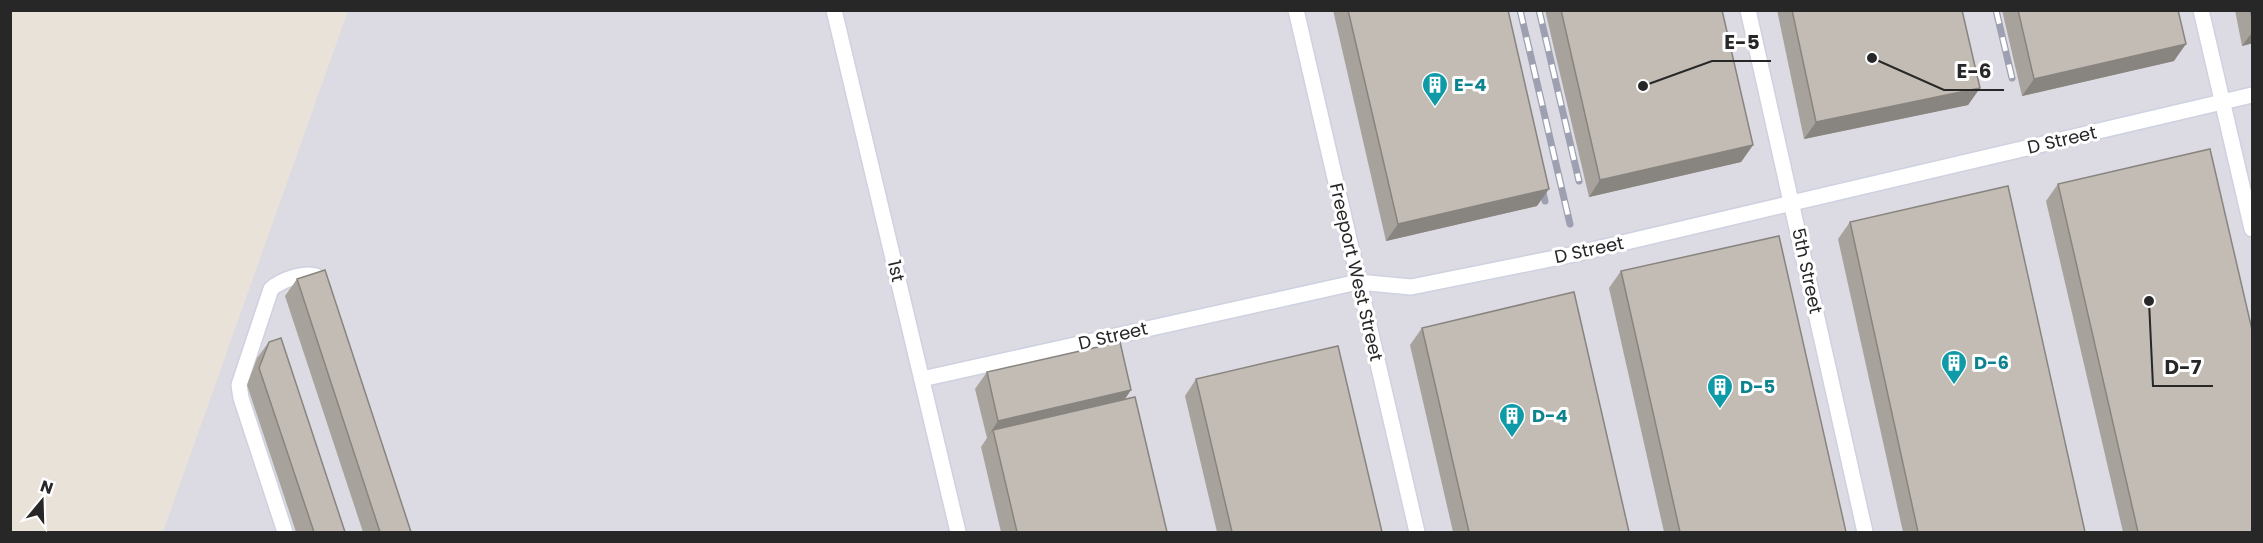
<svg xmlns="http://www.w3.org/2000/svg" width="2263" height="543" viewBox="0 0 2263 543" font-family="Poppins,sans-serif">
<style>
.industrial{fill:#dcdae2}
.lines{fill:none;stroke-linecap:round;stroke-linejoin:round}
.minor-casing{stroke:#ced2e0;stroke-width:18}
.minor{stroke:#fff;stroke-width:15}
.rail-casing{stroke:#9ca0b1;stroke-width:7}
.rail{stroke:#fff;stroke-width:4.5;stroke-dasharray:14;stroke-linecap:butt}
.wall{fill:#a7a29c}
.shaded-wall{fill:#88847f}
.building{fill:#c2bcb5;stroke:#88847f;stroke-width:1.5}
.labels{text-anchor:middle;stroke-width:6;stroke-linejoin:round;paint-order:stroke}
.culture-label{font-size:18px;font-weight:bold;fill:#0d838f;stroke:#fff;text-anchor:start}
.street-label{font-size:18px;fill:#272727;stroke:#fff}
.leader{fill:none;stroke:#272727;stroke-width:2}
.callout-dot{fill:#272727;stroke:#fff;stroke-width:2}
.callout-label{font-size:20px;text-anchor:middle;font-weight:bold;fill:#272727;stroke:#fff;stroke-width:6;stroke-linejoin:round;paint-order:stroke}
</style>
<rect width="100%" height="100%" fill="#e9e2d9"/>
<polygon class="industrial" points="348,11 2252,11 2252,532 163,532"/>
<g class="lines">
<defs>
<g id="minor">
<polyline points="834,10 958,532"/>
<polyline points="1296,10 1417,532"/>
<polyline points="1748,10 1865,532"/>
<polyline points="2201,10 2252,229"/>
<polyline points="922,379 1358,282 1411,287 1575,254 2252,95"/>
<path d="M 285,532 L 241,398 L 239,385 L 271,289 C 281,280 304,272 316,276 L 323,290"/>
</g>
</defs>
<use href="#minor" class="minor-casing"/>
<use href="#minor" class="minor"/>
<defs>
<g id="rail">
<polyline points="1520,10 1570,224"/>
<polyline points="1539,10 1579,181"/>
<polyline points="1996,10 2012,78"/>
<polyline points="1540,180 1545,201"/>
</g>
</defs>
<use href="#rail" class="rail-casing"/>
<use href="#rail" class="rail"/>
</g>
<g class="wall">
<polygon points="1333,10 1508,10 1537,206 1386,241"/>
<polygon points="1545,10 1722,10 1753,145 1741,162 1589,197"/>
<polygon points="1777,10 1962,10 1980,88 1968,105 1804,139"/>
<polygon points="2002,10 2178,10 2174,61 2022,96"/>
<polygon points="2235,10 2253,10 2253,43 2242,46"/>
<polygon points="2058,184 2253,532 2123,532 2046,201"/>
<polygon points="1850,222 2085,532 1903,532 1838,239"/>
<polygon points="1621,271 1846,532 1664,532 1609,288"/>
<polygon points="297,279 411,532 363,532 285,296"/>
<polygon points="1422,328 1629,532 1453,532 1410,345"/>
<polygon points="269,342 345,532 296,532 247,385 257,358"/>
<polygon points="987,372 1131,390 1125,399 1167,532 1001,532 981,447 987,438 975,389"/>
<polygon points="1196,379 1382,532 1217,532 1185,396"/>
</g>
<g class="shaded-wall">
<polygon points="2253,31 2253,43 2242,46"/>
<polygon points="2186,44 2174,61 2022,96 2034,79"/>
<polygon points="1980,88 1968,105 1804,139 1816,122"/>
<polygon points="1753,145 1741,162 1589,197 1600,180"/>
<polygon points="1549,189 1537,206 1386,241 1398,224"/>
<polygon points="1131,390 1119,407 993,430 987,438 998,421"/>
</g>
<g class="building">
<polygon points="1348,10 1508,10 1549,189 1398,224"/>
<polygon points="1561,10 1722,10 1753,145 1600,180"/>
<polygon points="1792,10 1962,10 1980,88 1816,122"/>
<polygon points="2018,10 2178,10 2186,44 2034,79"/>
<polygon points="2250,10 2253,10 2253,22"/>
<polygon points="2210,149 2253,334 2253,532 2138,532 2058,184"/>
<polygon points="2008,186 2085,532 1918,532 1850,222"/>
<polygon points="1779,236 1846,532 1680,532 1621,271"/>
<polygon points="325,270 411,532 380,532 297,279"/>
<polygon points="1574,292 1629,532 1469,532 1422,328"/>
<polygon points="281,338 345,532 314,532 259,368 269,342"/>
<polygon points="1120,342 1131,390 998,421 987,372"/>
<polygon points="1338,346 1382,532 1232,532 1196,379"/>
<polygon points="1135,397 1167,532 1017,532 993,430"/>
</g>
<defs>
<symbol id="building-pin" viewBox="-11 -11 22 30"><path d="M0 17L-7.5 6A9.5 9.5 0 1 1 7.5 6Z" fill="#0f9aa8" stroke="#fff"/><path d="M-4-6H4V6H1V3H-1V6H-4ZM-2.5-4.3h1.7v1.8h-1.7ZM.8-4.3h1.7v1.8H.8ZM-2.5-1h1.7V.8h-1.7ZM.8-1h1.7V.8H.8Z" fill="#fff"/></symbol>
</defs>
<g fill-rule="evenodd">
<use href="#building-pin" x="1420" y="70" width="30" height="40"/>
<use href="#building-pin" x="1939" y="348" width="30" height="40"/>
<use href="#building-pin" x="1705" y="372" width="30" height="40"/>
<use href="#building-pin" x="1497" y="401" width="30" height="40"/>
</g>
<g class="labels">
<g class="culture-label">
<text x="1454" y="91">E-4</text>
<text x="1974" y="369">D-6</text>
<text x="1740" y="393">D-5</text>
<text x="1532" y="422">D-4</text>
</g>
<g class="street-label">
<text transform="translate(2062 140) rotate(-13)" y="6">D Street</text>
<text transform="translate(1589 250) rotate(-12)" y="6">D Street</text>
<text transform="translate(896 271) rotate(77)" y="6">1st</text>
<text transform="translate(1807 271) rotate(78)" y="6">5th Street</text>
<text transform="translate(1356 272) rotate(77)" y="6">Freeport West Street</text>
<text transform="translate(1113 336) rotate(-13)" y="6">D Street</text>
</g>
</g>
<path class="leader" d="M1643 86L1712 61H1771M1872 58L1944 90H2004M2149 301L2153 386H2213"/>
<g class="callout-dot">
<circle cx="1643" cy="86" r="6"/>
<circle cx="1872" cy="58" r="6"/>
<circle cx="2149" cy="301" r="6"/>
</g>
<g class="callout-label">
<text x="1742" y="49">E-5</text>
<text x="1974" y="78">E-6</text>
<text x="2183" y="374">D-7</text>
</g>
<rect width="2263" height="543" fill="none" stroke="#272727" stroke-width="24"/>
<g transform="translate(42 501) rotate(19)" stroke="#ffffff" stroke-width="4.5" paint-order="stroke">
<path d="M0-4.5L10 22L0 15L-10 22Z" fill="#272727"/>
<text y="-9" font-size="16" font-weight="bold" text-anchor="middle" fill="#272727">N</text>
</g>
</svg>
